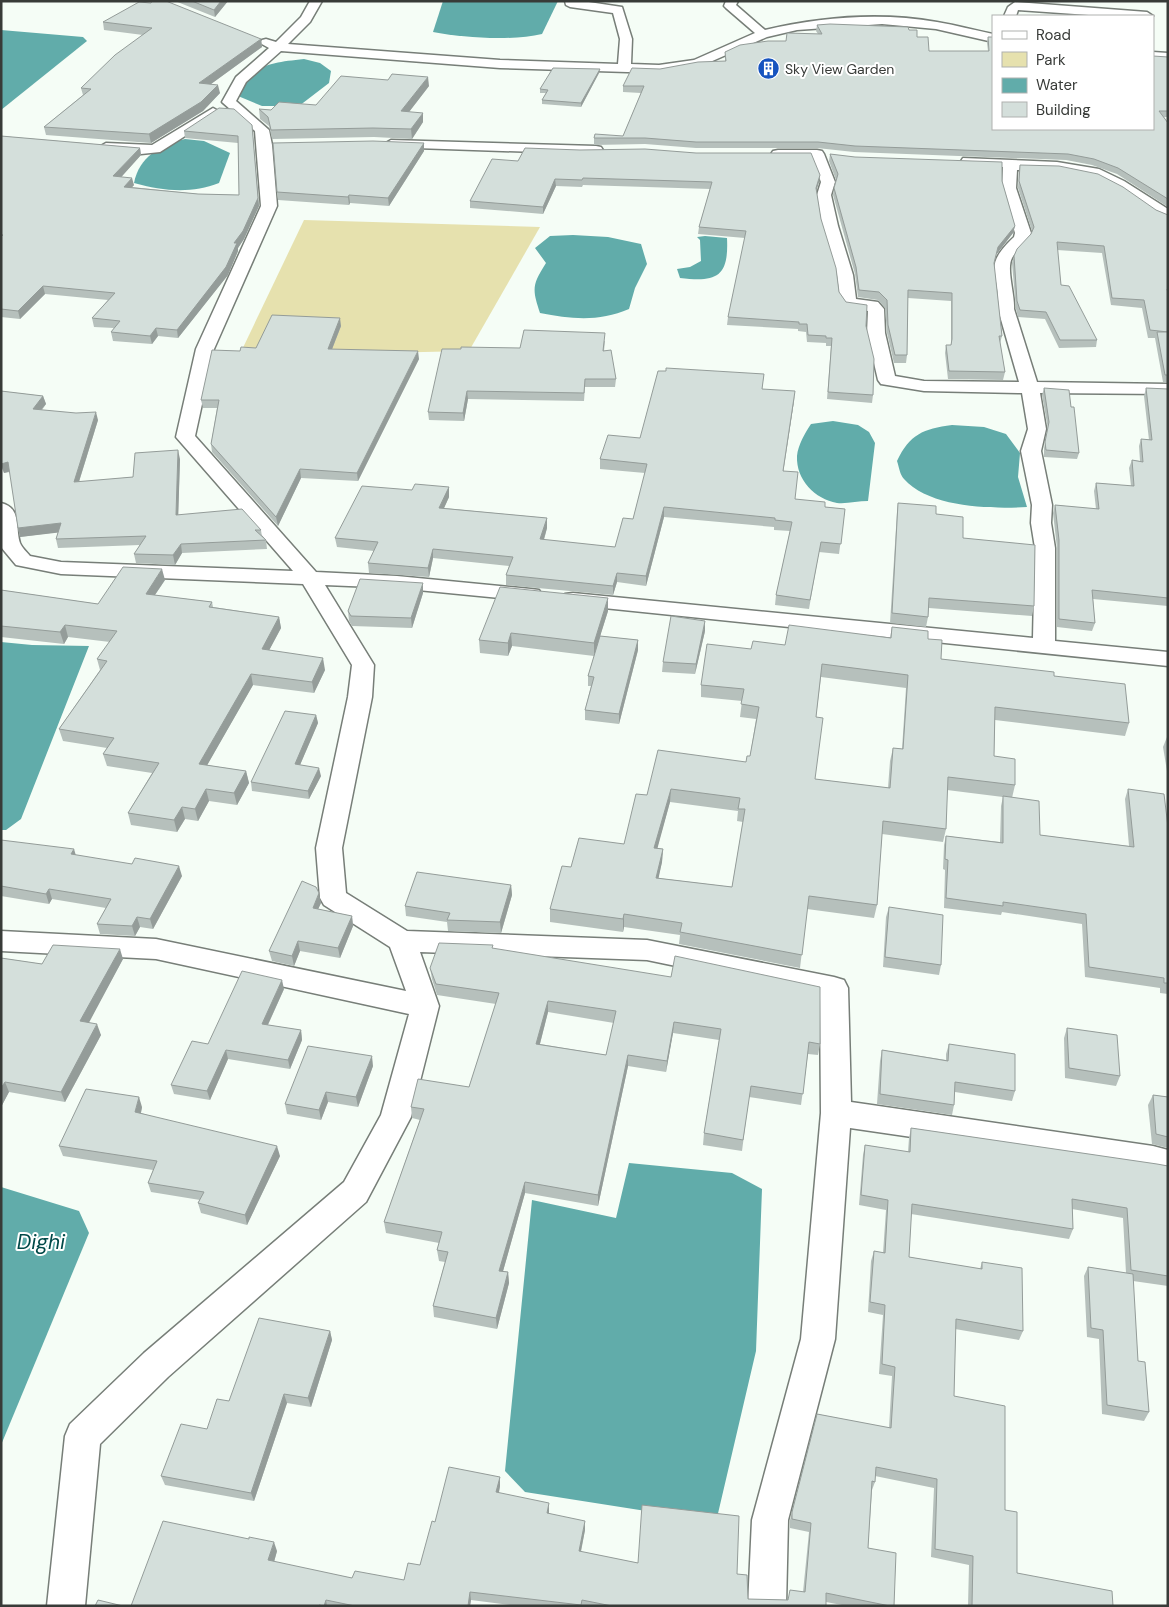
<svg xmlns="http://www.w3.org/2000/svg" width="1169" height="1607" viewBox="0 0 1169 1607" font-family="'DM Sans',sans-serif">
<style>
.green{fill:#e6e1ae}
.water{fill:#61acaa}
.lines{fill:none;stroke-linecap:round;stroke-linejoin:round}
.street-casing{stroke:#777e78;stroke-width:3}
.street{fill:#fff;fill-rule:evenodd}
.wall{fill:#b6c0bc;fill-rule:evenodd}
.shaded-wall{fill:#949c99}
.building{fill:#d4dfdb;stroke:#949c99;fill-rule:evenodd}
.labels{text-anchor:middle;stroke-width:4;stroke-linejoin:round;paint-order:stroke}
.far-poi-label{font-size:14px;fill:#383b38;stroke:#fff;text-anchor:start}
.near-water-label{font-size:21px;font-style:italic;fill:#004948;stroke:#fff}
</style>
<rect width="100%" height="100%" fill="#f5fdf6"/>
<polygon class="green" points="304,220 540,227 469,351 239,356"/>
<g class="water">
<path d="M 443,1 L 558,1 L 542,34 C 512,41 464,38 433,32 Z"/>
<polygon points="1,30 83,37 87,41 1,110"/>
<path d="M 304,59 L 320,63 L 331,71 L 329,83 L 299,106 L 262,106 L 238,96 C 254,63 270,63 304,59 Z"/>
<path d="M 185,139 L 204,141 L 230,153 L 219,183 C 191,194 163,191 134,183 C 139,157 160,145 185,139 Z"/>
<path d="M 573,235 L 608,237 L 641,244 L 647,264 L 635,288 L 629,309 C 599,322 571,319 540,313 C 532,289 532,285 546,263 L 535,248 L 550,236 Z"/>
<path d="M 705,236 L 727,238 C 729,278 716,282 680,278 L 677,269 L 690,267 L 701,261 L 700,240 L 697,237 Z"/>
<path d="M 833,421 L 858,425 L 869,432 L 875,443 L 868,501 C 858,501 847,504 837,503 C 815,499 796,480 797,456 C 798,445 805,433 811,424 Z"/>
<path d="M 952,425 L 984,427 L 1006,434 L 1020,453 L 1018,477 L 1027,507 C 991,509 930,508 904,479 C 900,475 899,467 897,461 C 910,434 923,429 952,425 Z"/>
<polygon points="1,642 32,645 89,646 21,819 6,830 1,830"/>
<polygon points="629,1163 732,1173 762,1189 756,1351 716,1522 525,1492 505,1471 532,1200 616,1218"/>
<polygon points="1,1187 79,1211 89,1233 1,1445"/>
</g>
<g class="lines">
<defs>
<g id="street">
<path d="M 310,1 L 322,1 L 310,22 L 288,44 L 500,60 L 618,64 L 620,39 L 613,13 L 570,7 L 566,5 L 565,1 L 582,1 L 622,7 L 632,39 L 631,64 L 659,65 L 694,60 L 755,33 L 726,8 L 724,6 L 726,1 L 738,1 L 736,5 L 765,30 C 820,17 881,12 937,22 C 955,25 974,30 993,34 L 993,42 L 936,29 L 882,24 L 797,30 L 767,37 L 701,66 L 659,73 L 500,68 L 281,51 L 246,82 L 236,101 L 269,130 L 272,145 L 277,206 L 214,349 L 195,436 L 316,572 L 397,576 L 531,589 L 539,590 L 542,595 L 539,600 L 531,601 L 397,588 L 325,585 L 374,665 L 372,697 L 342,848 L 346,893 L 407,931 L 647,940 L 834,977 L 844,980 L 848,988 L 851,1102 L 1153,1146 L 1168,1150 L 1168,1176 L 1153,1172 L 850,1128 L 835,1339 L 788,1520 L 786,1606 L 748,1606 L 752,1520 L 801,1339 L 821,1113 L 820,996 L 647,960 L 420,952 L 439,1006 L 411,1117 L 366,1202 L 168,1377 L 100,1444 L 85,1606 L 47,1606 L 65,1436 L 70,1424 L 144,1353 L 344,1182 L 381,1115 L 409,1014 L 156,959 L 1,951 L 1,931 L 156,939 L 406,991 L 390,947 L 324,905 L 320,898 L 316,848 L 348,697 L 352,665 L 303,584 L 61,574 L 16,565 L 1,547 L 1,503 C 22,508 15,528 20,543 C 22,548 27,552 30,556 L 61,562 L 293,571 L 176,437 L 196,349 L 261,206 L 255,131 L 222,102 L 236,77 L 269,48 L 260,43 L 262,40 L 266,39 L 276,42 L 301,17 Z"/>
<polygon points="1015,2 1147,12 1153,16 1103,16 1018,10 1016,16 1004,16 1008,7"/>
<polygon points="1153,52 1168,53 1168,61 1153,60"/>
<polygon points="213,108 220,112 218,115 160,152 141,154 106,151 99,147 106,143 152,145"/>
<polygon points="391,140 596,146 601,147 603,150 601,153 596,154 386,147 384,144"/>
<path d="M 778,150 L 817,150 L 822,151 L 824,154 L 835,182 L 831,195 L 838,226 L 853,275 L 856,299 L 878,302 L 884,309 L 885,333 L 895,376 L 924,381 L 1019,382 L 998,309 C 1000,271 981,268 1014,237 L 1015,233 L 1002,188 L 1003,167 L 968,165 L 963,164 L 961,161 L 963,158 L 1057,162 L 1099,169 L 1124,181 L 1168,209 L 1168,221 C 1151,216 1136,201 1122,192 C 1090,171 1054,168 1017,170 L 1016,188 L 1031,233 C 1029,244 1017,248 1012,258 C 1006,269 1015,295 1014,309 L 1037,382 L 1168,384 L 1168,394 L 1040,393 L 1046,429 L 1041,451 L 1052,505 L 1051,523 L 1055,548 L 1055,641 L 1168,652 L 1168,666 L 565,604 L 562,599 L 565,594 L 573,593 L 1033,638 L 1035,548 L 1031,523 L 1032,505 L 1021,451 L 1028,429 L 1022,393 L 924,391 L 881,384 L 878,380 L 867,333 L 868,311 L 845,307 L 840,299 L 837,275 L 822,226 L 817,195 L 821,182 L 812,158 L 773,157 L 771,154 L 773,151 Z"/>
</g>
</defs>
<use href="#street" class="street-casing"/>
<use href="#street" class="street"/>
</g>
<g class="wall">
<polygon points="175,1 228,1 215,17"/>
<polygon points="103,22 261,39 262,47 211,84 220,93 203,111 151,143 46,135 44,127 83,95 81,88 143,35 104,30"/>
<polygon points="817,25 909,30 917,37 929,51 988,51 987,43 988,37 993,129 1168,57 1168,117 1164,117 1168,123 1168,207 1117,174 1092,165 1066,160 854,152 817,148 696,148 645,144 594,145 594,138 623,136 641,93 623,92 623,86 660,69 725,61 725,52 786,41 818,34 816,31"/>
<polygon points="599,73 581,107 542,104 542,100 546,93 540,93 540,89"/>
<polygon points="429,86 409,112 423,122 412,139 374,137 272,139 269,126 260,119 259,109 271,110 316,105"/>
<polygon points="252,125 259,206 244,239 238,248 238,251 228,275 178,338 158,336 152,344 113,341 111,332 114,328 94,327 92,318 108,300 45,294 20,319 1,317 1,136 140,148 141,155 121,177 134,185 132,187 198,194 239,195 238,143 185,138 184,131"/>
<polygon points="424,143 424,151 389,206 350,203 349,205 278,200 277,192"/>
<polygon points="830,154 1002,181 1015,226 1013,233 996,255 994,264 1002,336 1000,343 1005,372 1003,380 948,379 945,353 946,345 951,345 951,301 908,298 907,355 906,363 894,363 887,333 885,308 878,300 858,297 855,274 833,195 834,188 836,180 829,161"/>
<polygon points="518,161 820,175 819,182 816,191 821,219 839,292 846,302 866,326 873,395 872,403 827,399 831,346 826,346 826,343 807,342 806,332 798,331 798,329 727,325 728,317 745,238 698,234 699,227 710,189 583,185 582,187 556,186 543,214 470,208 470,201"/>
<polygon points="1020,165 1156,210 1168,215 1168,383 1163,382 1155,338 1148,338 1142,308 1111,305 1102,253 1057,250 1061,285 1097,340 1096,347 1059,348 1045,319 1018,317 1016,309 1012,263 1014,256 1031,234 1032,231 1018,188 1019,172"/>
<polygon points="341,326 332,349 419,359 358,481 301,478 278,526 212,452 211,444 217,408 203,408 201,400 240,351 256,348"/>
<polygon points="605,341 604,351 616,379 615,387 585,387 584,401 468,399 464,421 429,420 428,412 461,349 520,348"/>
<polygon points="764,374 762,389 794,401 783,471 795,499 825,507 845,509 839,554 819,552 809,609 775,605 776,595 790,531 774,530 774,527 664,517 646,586 617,582 613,595 506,585 506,575 509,566 433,558 429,577 369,573 368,563 374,551 337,547 335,538 412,490 449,487 449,497 444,508 547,518 547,528 544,540 615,547 633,519 645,473 600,469 600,459 640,438"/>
<polygon points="1044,388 1071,407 1079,453 1077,459 1044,457 1044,448 1048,429 1042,395"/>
<polygon points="1146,388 1168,389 1168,606 1093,599 1095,623 1092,631 1057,627 1057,548 1053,513 1055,505 1096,509 1094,491 1096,483 1131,486 1129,468 1132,460 1140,461 1139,446 1141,439 1149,440 1144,396"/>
<polygon points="1,391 43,396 46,404 42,410 98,420 79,482 133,477 180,459 178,515 261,530 262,537 266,540 267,549 182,553 175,565 136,563 134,554 140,545 58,548 56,539 58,532 20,537 18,528 10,472 4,473 1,466"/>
<polygon points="898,503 936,514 963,538 1034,606 1032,616 929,608 928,617 926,627 890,623 897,512"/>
<polygon points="165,580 155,595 212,602 213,607 279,617 281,628 269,650 325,670 314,693 253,685 207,765 246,771 249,783 237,805 209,801 198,821 185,819 177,832 131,825 128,813 152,773 107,766 103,754 107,748 63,741 59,729 100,670 97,659 110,642 68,637 64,644 1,637 1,590 98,604"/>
<polygon points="423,593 412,628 352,626 349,621 348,611"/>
<polygon points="608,611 600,636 638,640 638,650 619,724 585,720 585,710 591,686 588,686 588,676 594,656 512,646 508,656 480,653 479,640"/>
<path d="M 892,627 L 928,639 L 941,659 L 1054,676 L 1129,723 L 1125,736 L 995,720 L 994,756 L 1015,785 L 1012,798 L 1040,835 L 1129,846 L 1125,799 L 1128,789 L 1168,827 L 1168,994 L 1160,993 L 1160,988 L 1085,977 L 1082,924 L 1002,912 L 1001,915 L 944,908 L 945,870 L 943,869 L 944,845 L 946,836 L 1000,842 L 1001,806 L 1003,797 L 947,790 L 946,829 L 943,842 L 882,834 L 877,905 L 874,918 L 807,909 L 800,968 L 679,944 L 680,935 L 624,927 L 623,932 L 550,922 L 550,909 L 571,867 L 624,844 L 647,795 L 746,762 L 750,756 L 756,719 L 740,717 L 742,701 L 701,697 L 701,685 L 751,649 L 785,645 L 890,638 ZM 821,677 L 906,688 L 902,749 L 893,748 L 890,761 L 888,788 L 815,779 L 816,717 ZM 670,802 L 738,811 L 737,821 L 743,822 L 732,887 L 658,878 L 662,862 L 663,849 L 657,848 Z"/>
<polygon points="705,631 695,674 662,672 663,662"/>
<polygon points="316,715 318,723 300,765 321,776 309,799 252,791 251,782"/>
<polygon points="1167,737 1168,737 1168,777 1163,747"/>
<polygon points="1,840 76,855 182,876 153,929 140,927 135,936 100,934 97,924 106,908 52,899 49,904 1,896"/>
<polygon points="511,885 512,895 501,933 448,931 447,922 406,916 405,906"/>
<polygon points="321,903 318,909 352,916 353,926 340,958 300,951 294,966 272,961 269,951"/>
<polygon points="889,907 941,965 939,975 883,967 886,917"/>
<path d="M 493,949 L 820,1044 L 818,1055 L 808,1054 L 801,1105 L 749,1097 L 742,1151 L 703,1145 L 704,1133 L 719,1040 L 673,1033 L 666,1072 L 628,1066 L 598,1206 L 525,1193 L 503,1271 L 508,1272 L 509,1283 L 497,1329 L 434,1317 L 433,1306 L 445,1262 L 439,1261 L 437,1250 L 439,1243 L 386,1233 L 384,1222 L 420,1120 L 412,1118 L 411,1107 L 469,1087 L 496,1004 L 437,995 L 432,979 L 430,968 ZM 548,1012 L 614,1023 L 606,1055 L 540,1044 Z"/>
<polygon points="1,958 42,964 123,959 88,1023 101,1035 65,1102 9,1092 1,1107"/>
<polygon points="284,989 268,1025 301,1030 302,1040 290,1069 228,1059 210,1100 174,1094 171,1085 208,1044"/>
<polygon points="1067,1028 1120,1076 1116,1086 1065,1078 1064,1038"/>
<polygon points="949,1044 1015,1091 1012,1101 955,1092 954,1105 952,1115 877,1104 880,1061 882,1050 946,1060 946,1054"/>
<polygon points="373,1066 358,1107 328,1102 321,1120 287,1114 285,1104"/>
<polygon points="1153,1095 1168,1097 1168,1148 1152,1144 1148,1105"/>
<polygon points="142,1107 141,1113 280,1156 247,1225 201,1213 198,1203 200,1200 151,1192 148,1183 153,1170 63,1156 59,1146"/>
<polygon points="911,1128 1168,1166 1168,1286 1133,1281 1138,1361 1149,1412 1144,1421 1102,1414 1099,1339 1087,1337 1084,1276 1088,1267 1126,1273 1123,1218 1072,1209 1073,1229 1069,1239 911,1214 909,1257 980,1269 982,1262 1023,1331 1019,1340 955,1329 954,1396 1005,1510 1017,1573 1113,1606 968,1606 969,1565 931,1557 934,1488 875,1476 875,1482 872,1490 868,1548 894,1606 847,1606 826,1602 826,1606 519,1606 471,1600 470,1606 131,1606 277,1551 274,1562 352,1578 404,1580 420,1565 435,1522 500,1477 500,1486 499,1493 549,1512 549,1514 585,1530 581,1552 638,1563 737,1574 748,1599 788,1600 803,1592 809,1532 790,1528 790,1520 817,1414 889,1428 892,1376 879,1374 883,1315 868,1312 871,1261 874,1251 883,1253 886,1210 859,1205 863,1155 865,1145 908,1152 909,1138"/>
<polygon points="330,1331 332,1340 311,1407 287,1403 254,1501 165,1485 161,1476 207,1429 229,1401"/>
</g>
<g class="shaded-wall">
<polygon points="221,1 228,1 215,17 214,10"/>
<polygon points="261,39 262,47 200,92 199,83"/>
<polygon points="600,69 599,73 581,107 581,103"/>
<polygon points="428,77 429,86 402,121 401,111"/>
<polygon points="218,85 220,93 203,111 151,143 149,134"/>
<polygon points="423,113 423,122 412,139 411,129"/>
<polygon points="252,125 259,206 244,239 238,248 238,251 228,275 178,338 177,330 234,243"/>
<polygon points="424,143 424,151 389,206 388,198"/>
<polygon points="140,148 141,155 115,184 113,176"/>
<polygon points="820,175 819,182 815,195 816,188"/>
<polygon points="132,178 134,185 126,194 124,187"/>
<polygon points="555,179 556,186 543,214 543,207"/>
<polygon points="349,195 350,203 349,205 348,197"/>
<polygon points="1015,226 1013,233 996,255 993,270 998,247"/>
<polygon points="43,286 45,294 20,319 18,311"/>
<polygon points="340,318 341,326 329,357 328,349"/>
<polygon points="156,328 158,336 152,344 150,336"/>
<polygon points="418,351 419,359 358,481 357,473"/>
<polygon points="467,391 468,399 464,421 463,413"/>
<polygon points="795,391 794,401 782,480 783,471"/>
<polygon points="43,396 46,404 35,417 33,409"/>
<polygon points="96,412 98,420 76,491 74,482"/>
<polygon points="178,450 180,459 178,524 176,515"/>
<polygon points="8,462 11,471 4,473 1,464"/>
<polygon points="300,469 301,478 278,526 276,517"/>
<polygon points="449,487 449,497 440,517 439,508"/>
<polygon points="664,507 664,517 646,586 646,576"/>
<polygon points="547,518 547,528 541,549 540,539"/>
<polygon points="61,523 63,532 20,537 18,528"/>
<polygon points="181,544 182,553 175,565 173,555"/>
<polygon points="433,549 433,558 429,577 428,568"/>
<polygon points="162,569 165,580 148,605 146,594"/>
<polygon points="617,573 617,582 613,595 613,586"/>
<polygon points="423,583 423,593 412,628 411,618"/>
<polygon points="608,598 608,611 594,656 594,643"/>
<polygon points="279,617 281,628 264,660 262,649"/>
<polygon points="705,621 705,631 695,674 696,664"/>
<polygon points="65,625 68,637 64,644 60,632"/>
<polygon points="511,633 512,646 508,656 508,643"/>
<polygon points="638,640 638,650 619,724 619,714"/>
<polygon points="323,658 325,670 314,693 312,682"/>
<polygon points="251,674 253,685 201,776 199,764"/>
<polygon points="316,715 318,723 297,772 295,764"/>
<polygon points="319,768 321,776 309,799 308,791"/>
<polygon points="246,771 249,783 237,805 234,793"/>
<polygon points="206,789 209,801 198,821 195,809"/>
<polygon points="671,789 670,802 654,861 654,848"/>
<polygon points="182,807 185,819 177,832 174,820"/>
<polygon points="74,849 77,859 71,854"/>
<polygon points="663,849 662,862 656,890 656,878"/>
<polygon points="179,866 182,876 153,929 150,919"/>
<polygon points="511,885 512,895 501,933 500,922"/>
<polygon points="49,889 52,899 49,904 46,894"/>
<polygon points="319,893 321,903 314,918 313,908"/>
<polygon points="624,914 624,927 623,932 623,919"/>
<polygon points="352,916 353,926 340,958 338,948"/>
<polygon points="137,917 140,927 135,936 132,926"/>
<polygon points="298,941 300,951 294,966 292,956"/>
<polygon points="120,949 123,959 84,1032 80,1021"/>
<polygon points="282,980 284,989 264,1033 262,1024"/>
<polygon points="548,1001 548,1012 537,1055 536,1044"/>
<polygon points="674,1022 673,1033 666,1072 667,1061"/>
<polygon points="97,1024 101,1035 65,1102 61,1092"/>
<polygon points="301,1030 302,1040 290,1069 288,1060"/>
<polygon points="226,1050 228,1059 210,1100 207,1091"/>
<polygon points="628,1055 628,1066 598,1206 598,1195"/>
<polygon points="372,1056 373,1066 358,1107 356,1097"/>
<polygon points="5,1082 9,1092 1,1107 1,1088"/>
<polygon points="326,1092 328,1102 321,1120 319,1110"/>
<polygon points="139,1097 142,1107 139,1122 135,1112"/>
<polygon points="277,1146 280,1156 247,1225 245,1215"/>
<polygon points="525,1182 525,1193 500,1282 499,1271"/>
<polygon points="508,1272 509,1283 497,1329 496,1318"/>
<polygon points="330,1331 332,1340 311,1407 308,1398"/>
<polygon points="284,1394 287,1403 254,1501 251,1493"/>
<polygon points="500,1477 500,1486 497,1501 496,1492"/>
<polygon points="549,1503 549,1512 547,1522 547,1513"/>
<polygon points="585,1521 585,1530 579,1560 579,1551"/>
<polygon points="274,1542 277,1551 272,1569 268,1560"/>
<polygon points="470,1592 471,1600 470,1606 468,1606"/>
<polygon points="326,1600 327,1606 324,1606"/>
</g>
<g class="building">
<polygon points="152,1 166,1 261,39 199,83 218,85 201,102 149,134 44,127 91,89 81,88 115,55 152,28 103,22 139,2 151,3"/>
<polygon points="192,1 221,1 214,10"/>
<polygon points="830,24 908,27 909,30 917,30 917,37 928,37 929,51 989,51 988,37 993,37 993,129 1153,129 1153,56 1168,57 1168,111 1159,111 1168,123 1168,199 1118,168 1094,159 1068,154 855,146 818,142 696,142 645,138 594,138 595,134 623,136 644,86 623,86 632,68 660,69 698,62 726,61 725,52 740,45 768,41 786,41 787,33 822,34 817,25"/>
<polygon points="553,68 600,69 581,103 542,100 548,90 540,89"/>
<polygon points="392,74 428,77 401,111 423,113 411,129 373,128 271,130 268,117 259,109 271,110 279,102 316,105 341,76 388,80"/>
<polygon points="219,108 234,109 252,125 258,198 243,231 234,243 237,243 226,267 177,330 156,328 150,336 111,332 120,321 92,318 115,293 43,286 18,311 1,309 1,236 3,235 1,235 1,136 140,148 113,176 132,178 124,187 198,194 239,195 238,136 184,131"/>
<polygon points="373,141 424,143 388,198 349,195 348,197 277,192 273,143"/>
<polygon points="525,148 580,150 645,149 696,153 811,153 820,175 816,188 821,219 836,268 839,292 846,302 867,305 866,326 874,359 873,395 828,392 832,338 826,338 826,336 808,335 807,324 799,324 799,322 728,317 746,231 699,227 712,182 583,178 582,180 555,179 543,207 470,201 492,159 518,161"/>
<polygon points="830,154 855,157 1002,162 1002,181 1015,226 998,247 994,263 1002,336 999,336 1005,372 949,371 946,345 951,345 952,339 952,293 908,290 907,355 895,355 888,325 887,300 879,292 859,290 856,267 834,188 838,174"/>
<polygon points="1020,165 1059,166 1098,174 1123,187 1156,210 1168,215 1168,289 1167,289 1168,293 1168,332 1150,330 1144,300 1112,298 1104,246 1057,242 1061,285 1069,286 1097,340 1060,340 1046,312 1020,310 1017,301 1014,256 1017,249 1031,234 1034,227 1019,181"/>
<polygon points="272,315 340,318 328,349 418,351 357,473 300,469 276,517 211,444 219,400 201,400 212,350 240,351 241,347 256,348"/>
<polygon points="524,330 605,333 603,351 611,350 616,379 585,379 584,393 467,391 463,413 428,412 442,349 461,349 461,347 520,348"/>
<polygon points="1157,332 1168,332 1168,375 1165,375"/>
<polygon points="666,368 764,374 762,389 795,391 783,471 798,472 795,499 825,502 825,507 845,509 841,544 821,542 810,600 776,595 792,522 775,520 775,518 664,507 646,576 617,573 613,586 506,575 513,557 433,549 428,568 368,563 378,542 335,538 362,486 412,490 415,484 449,487 439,508 547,518 540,539 615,547 623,518 633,519 647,464 600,459 608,435 640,438 658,371 666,371"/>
<polygon points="1044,388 1069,390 1071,407 1074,407 1079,453 1046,450 1045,442 1049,422"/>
<polygon points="1146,388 1168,389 1168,598 1092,590 1095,623 1059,619 1059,540 1055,505 1099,509 1096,483 1134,486 1132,460 1143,462 1141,439 1152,440"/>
<polygon points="1,391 43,396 33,409 76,413 96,412 74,482 133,477 135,453 178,450 176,515 242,509 261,530 255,530 266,540 181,544 173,555 134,554 146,536 56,539 61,523 18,528 8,462 1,464"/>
<polygon points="898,503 936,506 936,514 963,517 963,538 1035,545 1034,606 929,598 928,617 892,613"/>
<polygon points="123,567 162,569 146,594 212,602 209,607 279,617 262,649 323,658 312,682 251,674 199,764 246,771 234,793 206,789 195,809 182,807 174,820 128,813 159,763 103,754 114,738 59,729 107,661 97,659 117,631 65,625 60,632 1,626 1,590 98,604"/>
<polygon points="360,579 423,583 411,618 351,616 348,611"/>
<polygon points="500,587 608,598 594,643 511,633 508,643 479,640"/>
<polygon points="671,616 705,621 696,664 663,662"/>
<path d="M 789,625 L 891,638 L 892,627 L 928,631 L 928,639 L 942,640 L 941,659 L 1054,672 L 1054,676 L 1125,684 L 1129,723 L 995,707 L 994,756 L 1015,759 L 1015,785 L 948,777 L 946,829 L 883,821 L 877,905 L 809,896 L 802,955 L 680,932 L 682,923 L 624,914 L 623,919 L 550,909 L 562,866 L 571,867 L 579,838 L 624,844 L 636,794 L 647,795 L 658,750 L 746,762 L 747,756 L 750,756 L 759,707 L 741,704 L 744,689 L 701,685 L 707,644 L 751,649 L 753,641 L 785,645 ZM 822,664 L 908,675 L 903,749 L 893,748 L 890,788 L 815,779 L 823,718 L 816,717 ZM 671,789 L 740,798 L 738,809 L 745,809 L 732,887 L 656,878 L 663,849 L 654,848 Z"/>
<polygon points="600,636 638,640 619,714 585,710 594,677 588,676"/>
<polygon points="285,711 316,715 295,764 319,768 308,791 251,782"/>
<polygon points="1128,789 1164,794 1168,827 1168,983 1164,983 1164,978 1089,967 1086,914 1003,902 1003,906 946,898 948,860 945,859 946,836 1003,843 1003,796 1039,801 1040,835 1134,847"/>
<polygon points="1,840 74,849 71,854 132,864 135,858 179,866 150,919 137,917 132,926 97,924 111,899 49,889 46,894 1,886"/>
<polygon points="417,872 511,885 500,922 447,920 450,913 405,906"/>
<polygon points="302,881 316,887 319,893 313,908 352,916 338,948 298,941 292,956 269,951"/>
<polygon points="889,907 943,915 941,965 885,957"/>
<path d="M 439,943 L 493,945 L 492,948 L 671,977 L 675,956 L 820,987 L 820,1044 L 809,1042 L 803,1094 L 751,1086 L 743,1140 L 704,1133 L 721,1029 L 674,1022 L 667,1061 L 628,1055 L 598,1195 L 525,1182 L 499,1271 L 508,1272 L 496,1318 L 433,1306 L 448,1252 L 437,1250 L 442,1232 L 384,1222 L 424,1109 L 411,1107 L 418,1079 L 469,1087 L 499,993 L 436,984 L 430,968 ZM 548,1001 L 616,1011 L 606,1055 L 536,1044 Z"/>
<polygon points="53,945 120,949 80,1021 97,1024 61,1092 5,1082 1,1088 1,958 42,964"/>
<polygon points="242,971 282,980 262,1024 301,1030 288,1060 226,1050 207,1091 171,1085 192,1041 208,1044"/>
<polygon points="1067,1028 1117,1035 1120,1076 1069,1068"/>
<polygon points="949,1044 1015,1054 1015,1091 955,1082 954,1105 880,1094 882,1050 948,1061"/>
<polygon points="308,1046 372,1056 356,1097 326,1092 319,1110 285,1104"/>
<polygon points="86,1089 139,1097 135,1112 277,1146 245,1215 198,1203 204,1192 148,1183 157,1161 59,1146"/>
<polygon points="1153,1095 1168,1097 1168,1137 1156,1134"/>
<polygon points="911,1128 1157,1164 1168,1166 1168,1276 1131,1270 1127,1208 1072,1199 1073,1229 912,1204 909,1257 982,1269 982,1262 1022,1268 1023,1331 956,1319 954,1396 1005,1406 1005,1510 1017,1512 1017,1573 1112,1591 1113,1606 972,1606 973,1556 935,1549 937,1479 876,1467 875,1482 872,1481 868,1548 896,1553 894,1606 890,1606 826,1593 826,1606 612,1606 582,1600 581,1605 470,1592 468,1606 355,1606 326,1600 324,1606 319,1605 318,1606 131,1606 163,1521 249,1539 249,1537 274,1542 268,1560 352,1578 355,1571 404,1580 408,1563 420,1565 432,1521 435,1522 449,1467 500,1477 496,1492 549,1503 547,1513 585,1521 579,1551 638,1563 642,1505 739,1516 737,1574 747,1575 748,1599 788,1600 790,1590 805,1592 811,1523 792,1519 792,1512 817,1414 891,1428 895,1367 882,1364 885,1305 870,1302 874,1251 885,1253 888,1200 861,1195 865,1145 910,1152"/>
<polygon points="1088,1267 1133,1274 1138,1361 1145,1362 1149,1412 1107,1405 1103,1330 1091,1328"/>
<polygon points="259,1318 330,1331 308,1398 284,1394 251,1493 161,1476 181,1424 207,1429 217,1399 229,1401"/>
<polygon points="98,1600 123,1606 95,1606"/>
</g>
<defs>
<symbol id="building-disc" viewBox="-11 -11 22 22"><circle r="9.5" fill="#1653bf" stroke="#fff"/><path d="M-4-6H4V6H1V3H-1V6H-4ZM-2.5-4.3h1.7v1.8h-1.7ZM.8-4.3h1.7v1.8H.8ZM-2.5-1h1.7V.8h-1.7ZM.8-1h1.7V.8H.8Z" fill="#fff"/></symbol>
</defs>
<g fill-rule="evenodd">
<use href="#building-disc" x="756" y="56" width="25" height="25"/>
</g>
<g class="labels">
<g class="far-poi-label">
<text x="785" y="74">Sky View Garden</text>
</g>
<g class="near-water-label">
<text x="41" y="1249">Dighi</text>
</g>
</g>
<rect width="1169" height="1607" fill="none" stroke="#383b38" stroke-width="5"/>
<rect x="992" y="15" width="162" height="115" fill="#ffffff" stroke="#afb1af"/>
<rect x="1002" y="31" width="25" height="8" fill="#ffffff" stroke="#afb1af"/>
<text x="1036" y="40" font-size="15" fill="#383b38">Road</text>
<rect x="1002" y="52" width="25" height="15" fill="#e6e1ae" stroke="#afb1af"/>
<text x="1036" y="65" font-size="15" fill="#383b38">Park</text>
<rect x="1002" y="78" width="25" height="15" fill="#61acaa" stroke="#afb1af"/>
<text x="1036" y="90" font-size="15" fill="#383b38">Water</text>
<rect x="1002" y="102" width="25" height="15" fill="#d4dfdb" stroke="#afb1af"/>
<text x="1036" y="115" font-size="15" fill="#383b38">Building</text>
</svg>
